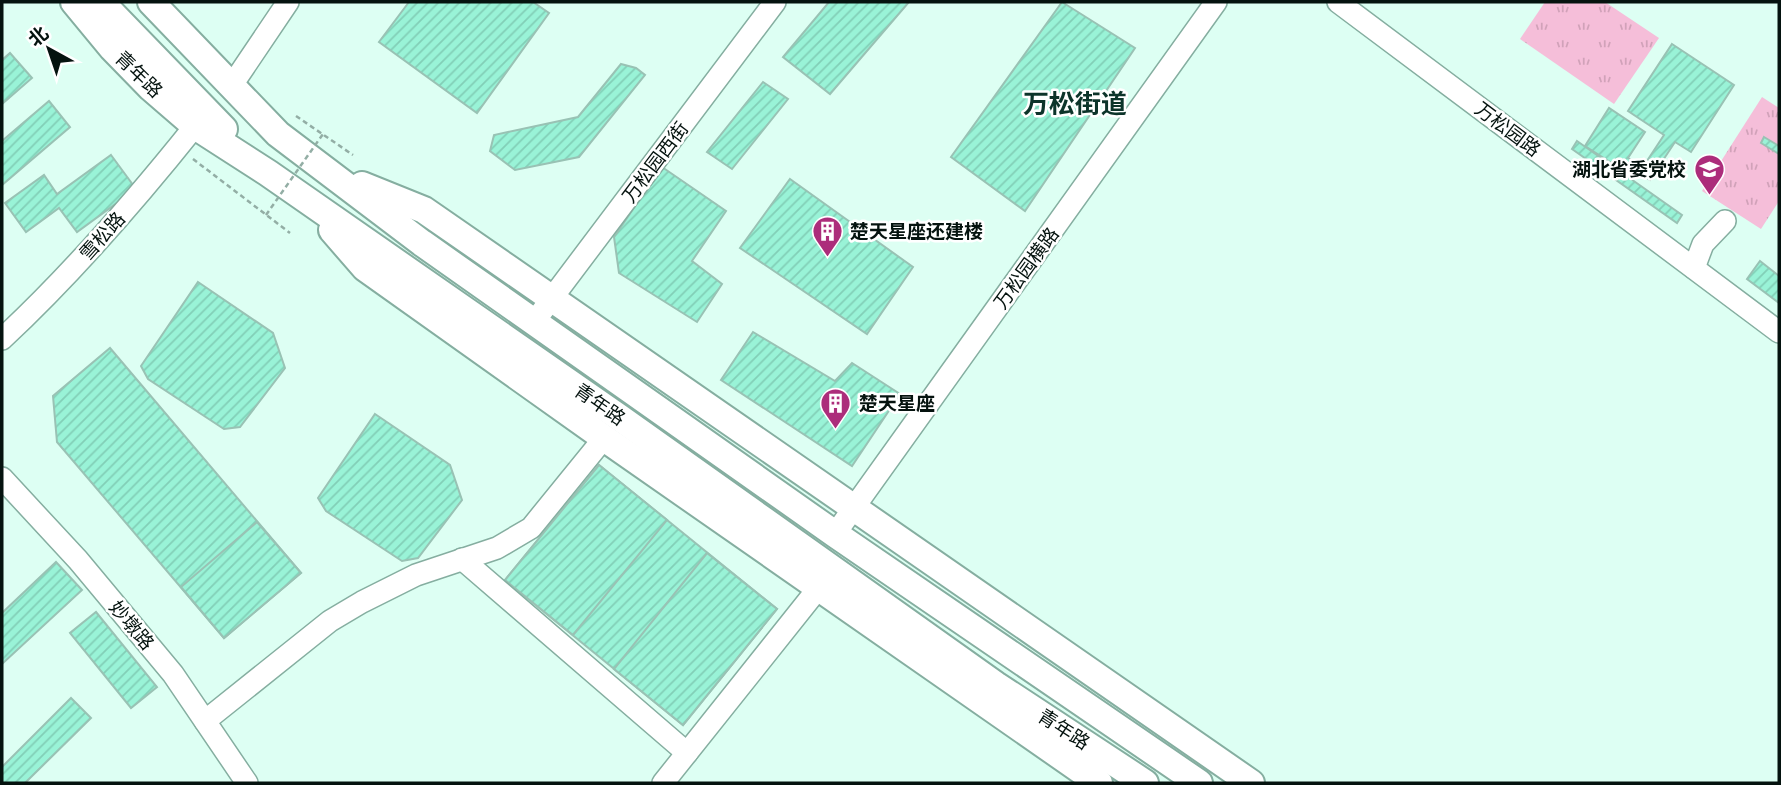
<svg xmlns="http://www.w3.org/2000/svg" width="1781" height="785" viewBox="0 0 1781 785" font-family="'Golos Text','Noto Sans SC',sans-serif">
<style>
.grass{fill:url(#grass-tufts)}
.building{fill:url(#building-hatch);stroke:#99c2b4;stroke-width:2}
.lines{fill:none;stroke-linecap:round;stroke-linejoin:round}
.minor-casing{stroke:#85aea0;stroke-width:24}
.major-casing{stroke:#85aea0;stroke-width:30}
.path{stroke:#93aea5;stroke-width:2.5;stroke-dasharray:5 3.5;stroke-linecap:butt}
.minor{stroke:#fff;stroke-width:21}
.major{stroke:#fff;stroke-width:26}
.path-bridge{stroke:#93aea5;stroke-width:2.5;stroke-dasharray:5 3.5;stroke-linecap:butt}
.labels{text-anchor:middle;stroke-width:5;stroke-linejoin:round;paint-order:stroke}
.street-label{font-size:19px;fill:#05130f;stroke:#fff}
.poi-label{font-size:19px;font-weight:bold;fill:#05130f;stroke:#fff;text-anchor:start}
.district-label{font-size:26px;font-weight:bold;fill:#0c342a;stroke:#fff}
</style>
<defs>
<pattern id="grass-tufts" width="24" height="20" patternUnits="userSpaceOnUse" patternTransform="scale(1.75)"><rect width="24" height="20" fill="#f5bed9"/><path d="M3 7l-1-3M5 7V3M7 7l1-3M15 17l-1-3M17 17v-4M19 17l1-3" fill="none" stroke="#d1a2b9"/></pattern>
<pattern id="building-hatch" width="6" height="6" patternUnits="userSpaceOnUse" patternTransform="scale(1.75)"><rect width="6" height="6" fill="#99f3d7"/><path d="M-1 1l2-2M0 6l6-6M5 7l2-2" fill="none" stroke="#82cfb7"/></pattern>
</defs>
<rect width="100%" height="100%" fill="#ddfff3"/>
<g class="grass">
<polygon points="1545,2 1605,2 1659,38 1614,104 1520,39"/>
<polygon points="1762,97 1779,108 1779,201 1761,229 1702,191"/>
</g>
<g class="building">
<polygon points="409,2 533,2 549,13 477,113 379,42"/>
<polygon points="829,2 909,2 830,94 783,57"/>
<polygon points="1062,2 1135,48 1025,211 951,157"/>
<polygon points="1672,44 1734,85 1691,152 1675,142 1650,180 1624,164 1621,169 1585,146 1609,108 1645,132 1628,158 1643,167 1664,135 1628,111"/>
<polygon points="10,53 32,78 2,104 2,60"/>
<polygon points="621,64 636,68 645,75 579,157 515,170 490,151 494,135 578,117"/>
<polygon points="763,82 788,99 732,169 707,152"/>
<polygon points="49,101 70,127 2,185 2,141"/>
<polygon points="1764,137 1779,146 1779,154 1761,143"/>
<polygon points="1577,141 1682,215 1677,223 1572,149"/>
<polygon points="111,155 136,189 77,232 59,208 26,232 5,203 44,175 57,194"/>
<polygon points="662,167 726,211 692,261 722,284 697,322 619,273 614,237"/>
<polygon points="790,179 913,267 867,334 740,248"/>
<polygon points="1760,261 1779,276 1779,303 1747,279"/>
<polygon points="198,282 273,333 285,368 240,427 224,429 148,379 141,366"/>
<polygon points="753,332 835,381 852,363 900,394 852,466 721,380"/>
<polygon points="110,348 301,573 224,638 57,442 53,396"/>
<polygon points="375,414 450,465 462,500 418,558 402,561 326,511 318,498"/>
<polygon points="599,465 777,609 683,725 505,580"/>
<polygon points="599,465 667,520 573,635 505,580"/>
<polygon points="257,522 301,573 224,638 181,587"/>
<polygon points="707,553 777,609 683,725 614,669"/>
<polygon points="56,562 82,590 2,664 2,613"/>
<polygon points="96,612 157,687 131,708 70,633"/>
<polygon points="71,698 91,718 25,783 2,783 2,767"/>
</g>
<g class="lines">
<defs>
<g id="minor">
<polyline points="1338,2 1779,332"/>
<polyline points="232,85 288,2"/>
<polyline points="1694,268 1703,244 1725,221"/>
<polyline points="534,322 775,2"/>
<path d="M 2,339 C 72,274 135,201 195,126"/>
<polyline points="2,478 78,560 173,674 247,783"/>
<polyline points="835,534 1216,2"/>
<polyline points="462,559 687,753"/>
<polyline points="205,721 330,621 362,602 416,575 497,548 531,528 604,438"/>
<polyline points="663,783 828,576"/>
</g>
<g id="major">
<polyline points="74,2 112,48 151,88 195,126 268,173 620,418 996,685 1145,783"/>
<polyline points="101,2 224,129"/>
<polyline points="151,2 278,134 422,243 835,534 1199,783"/>
<polyline points="362,185 424,210 1251,783"/>
<polyline points="332,230 365,268 604,438 1099,783"/>
</g>
</defs>
<use href="#minor" class="minor-casing"/>
<use href="#major" class="major-casing"/>
<g class="path">
<polyline points="296,116 353,155"/>
<polyline points="193,159 290,233"/>
</g>
<use href="#minor" class="minor"/>
<use href="#major" class="major"/>
<polyline class="path-bridge" points="266,215 323,134"/>
</g>
<defs>
<symbol id="school-pin" viewBox="-11 -11 22 30"><path d="M0 17L-7.5 6A9.5 9.5 0 1 1 7.5 6Z" fill="#ac2d7b" stroke="#fff"/><path d="M0-5L7-2L0 1L-7-2ZM-4 1L0 2.5L4 1V4Q0 6-4 4Z" fill="#fff"/></symbol>
<symbol id="building-pin" viewBox="-11 -11 22 30"><path d="M0 17L-7.5 6A9.5 9.5 0 1 1 7.5 6Z" fill="#ac2d7b" stroke="#fff"/><path d="M-4-6H4V6H1V3H-1V6H-4ZM-2.5-4.3h1.7v1.8h-1.7ZM.8-4.3h1.7v1.8H.8ZM-2.5-1h1.7V.8h-1.7ZM.8-1h1.7V.8H.8Z" fill="#fff"/></symbol>
</defs>
<g fill-rule="evenodd">
<use href="#school-pin" x="1692" y="152" width="35" height="47"/>
<use href="#building-pin" x="810" y="214" width="35" height="47"/>
<use href="#building-pin" x="818" y="386" width="35" height="47"/>
</g>
<g class="labels">
<g class="street-label">
<text transform="translate(139 74) rotate(44)" y="7">青年路</text>
<text transform="translate(1508 129) rotate(37)" y="7">万松园路</text>
<text transform="translate(655 162) rotate(-53)" y="7">万松园西街</text>
<text transform="translate(102 236) rotate(-48)" y="7">雪松路</text>
<text transform="translate(1026 268) rotate(-54)" y="7">万松园横路</text>
<text transform="translate(600 404) rotate(35)" y="7">青年路</text>
<text transform="translate(132 625) rotate(50)" y="7">妙墩路</text>
<text transform="translate(1064 729) rotate(33)" y="7">青年路</text>
</g>
<g class="poi-label">
<text x="1686" y="176" text-anchor="end">湖北省委党校</text>
<text x="850" y="238">楚天星座还建楼</text>
<text x="859" y="410">楚天星座</text>
</g>
<g class="district-label">
<text x="1075" y="113">万松街道</text>
</g>
</g>
<rect width="1781" height="785" fill="none" stroke="#05130f" stroke-width="7"/>
<g transform="translate(49 49) rotate(320)" stroke="#ffffff" stroke-width="5" paint-order="stroke">
<path d="M0-5L12 26L0 18L-12 26Z" fill="#05130f"/>
<text y="-10" font-size="19" font-weight="bold" text-anchor="middle" fill="#05130f">北</text>
</g>
</svg>
